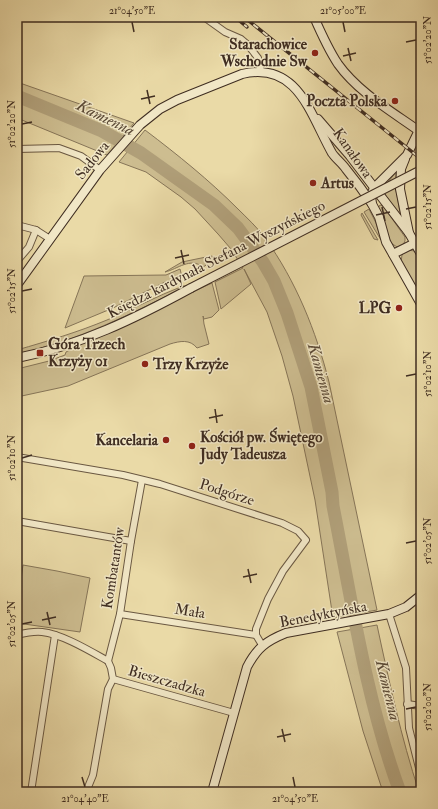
<svg xmlns="http://www.w3.org/2000/svg" width="438" height="809" viewBox="0 0 438 809" font-family="'IM FELL Double Pica',serif">
<style>
.green{fill:#cdbd90;stroke:#867558}
.lines{fill:none;stroke-linecap:round;stroke-linejoin:round}
.river{stroke:#b09f79;stroke-width:13}
.street-casing{stroke:#6a5842;stroke-width:8}
.secondary-casing{stroke:#3f2d21;stroke-width:10}
.street{stroke:#f1e7c6;stroke-width:6}
.secondary{stroke:#f1e7c6;stroke-width:8}
.rail-casing{stroke:#3f2d21;stroke-width:3.5}
.rail{stroke:#f1e7c6;stroke-width:2;stroke-dasharray:6;stroke-linecap:butt}
.secondary-bridge-casing{stroke:#3f2d21;stroke-width:10;stroke-linecap:butt}
.secondary-bridge{stroke:#f1e7c6;stroke-width:8}
.ticks{fill:none;stroke:#3f2d21;stroke-width:1.5}
.poi-dot{fill:#8f2418;stroke:#f1e7c6;stroke-width:1.5}
.labels{text-anchor:middle;stroke-width:3;stroke-linejoin:round;paint-order:stroke}
.poi-label{font-size:15px;font-weight:bold;fill:#3f2d21;stroke:#f1e7c6;text-anchor:end}
.street-label{font-size:15px;fill:#3f2d21;stroke:#f1e7c6}
.water-label{font-size:16px;font-style:italic;fill:#5b4a37;stroke:#f1e7c6}
.neatline{fill:none;stroke:#3f2d21;stroke-width:1.5}
.ticks-label{font-size:10px;text-anchor:middle;fill:#3f2d21}
</style>
<rect width="100%" height="100%" fill="#eadaa7"/>
<filter id="stains"><feTurbulence type="fractalNoise" baseFrequency=".005" numOctaves="4"/><feColorMatrix values="0 0 0 0 .2 0 0 0 0 .09 0 0 0 0 .02 0 0 0 .5 -.17"/></filter>
<radialGradient id="worn" r=".72"><stop offset=".6" stop-color="#630" stop-opacity="0"/><stop offset="1" stop-color="#630" stop-opacity=".3"/></radialGradient>
<g class="green">
<polygon points="17,82 134,123 107,155 17,118"/>
<path d="M 145,130 C 178,155 209,180 238,209 C 247,218 257,227 265,238 C 296,281 316,331 329,382 L 377,610 L 333,618 L 315,500 L 293,396 L 282,356 L 267,312 L 244,269 L 251,284 L 221,309 L 215,282 L 243,268 L 231,249 L 218,234 L 195,209 L 181,197 L 146,172 L 119,162 Z"/>
<polygon points="396,172 396,190 401,218 384,193 384,187"/>
<polygon points="380,205 383,206 405,237 405,241 403,245 397,247 391,243 378,208"/>
<polygon points="369,209 376,223 381,240 364,212"/>
<polygon points="362,213 378,240 374,239 361,215"/>
<polygon points="407,250 415,251 421,262 421,297 401,262 402,255"/>
<path d="M 211,256 L 218,258 L 203,267 C 190,257 178,269 165,272 L 182,262 Z"/>
<polygon points="180,269 182,277 165,282 113,308 65,328 84,276 166,275"/>
<path d="M 212,283 L 219,310 L 212,317 L 204,319 L 203,316 L 204,324 L 209,344 L 197,348 C 190,339 180,341 170,344 L 68,386 L 17,397 L 17,369 L 49,361 L 65,355 L 66,352 L 83,343 Z"/>
<path d="M 183,286 L 186,286 C 132,314 77,341 17,354 L 17,350 C 48,341 78,332 107,320 C 133,309 157,296 183,286 Z"/>
<polygon points="23,565 57,571 90,578 80,632 17,623 17,608"/>
<path d="M 377,625 C 389,681 401,737 419,792 L 383,792 L 363,731 L 337,632 Z"/>
</g>
<g class="lines">
<path class="river" d="M 17,96 L 102,131 L 141,153 L 214,205 L 238,228 L 263,262 L 274,281 L 287,313 L 311,387 L 332,492 L 333,506 C 352,602 366,700 400,792"/>
<defs>
<g id="street">
<polyline points="204,17 225,32 241,39 248,45 258,58 261,72"/>
<polyline points="416,17 421,18"/>
<polyline points="17,149 59,148 81,156 100,170"/>
<polyline points="17,225 36,230 50,239"/>
<polyline points="17,261 29,247 36,230"/>
<polyline points="17,457 123,475 160,484 282,523 298,531 306,540 283,571 268,599 256,629 256,635 262,645"/>
<polyline points="17,521 131,541"/>
<polyline points="120,614 256,635"/>
<polyline points="389,614 406,668 409,728 421,776"/>
<path d="M 17,635 C 25,633 33,631 42,632 C 62,634 90,651 108,661 L 111,668 L 113,679"/>
<polyline points="108,661 120,614 131,541 142,480"/>
<polyline points="113,679 234,713"/>
<polyline points="407,704 421,706"/>
<polyline points="31,792 55,635"/>
<polyline points="86,792 93,775 108,689 113,679"/>
</g>
<g id="secondary">
<path d="M 314,17 C 321,33 328,49 338,64 C 358,92 391,111 419,131"/>
<polyline points="318,119 350,156 409,233"/>
<polyline points="421,126 407,155 374,188 371,196 372,204 379,217 386,242 421,304"/>
<polyline points="405,159 401,169 400,189 409,233 421,254"/>
<polyline points="393,254 415,243"/>
<path d="M 17,285 L 100,170 L 140,125 L 160,109 L 177,100 L 242,74 C 298,61 310,114 332,153 C 336,159 342,163 346,169 C 355,180 364,192 372,204"/>
<path d="M 17,358 C 79,346 136,318 191,288"/>
<path d="M 212,792 L 247,667 C 257,648 266,641 286,633 L 389,614 L 406,607 L 421,595"/>
</g>
</defs>
<use href="#street" class="street-casing"/>
<use href="#secondary" class="secondary-casing"/>
<use href="#street" class="street"/>
<use href="#secondary" class="secondary"/>
<defs>
<g id="rail">
<polyline points="235,17 247,27"/>
<polyline points="244,17 421,159"/>
</g>
</defs>
<use href="#rail" class="rail-casing"/>
<use href="#rail" class="rail"/>
<defs>
<polyline id="secondary-bridge" points="191,288 421,170"/>
</defs>
<use href="#secondary-bridge" class="secondary-bridge-casing"/>
<use href="#secondary-bridge" class="secondary-bridge"/>
</g>
<path class="ticks" d="M 132,22 L 134,32M 343,22 L 345,32M 406,42 L 416,40M 348,48 L 351,61M 343,56 L 356,53M 147,90 L 150,104M 141,99 L 155,96M 22,124 L 32,122M 382,207 L 385,221M 406,209 L 416,207M 376,215 L 390,212M 181,250 L 184,264M 175,258 L 189,255M 22,291 L 32,289M 406,376 L 416,374M 215,409 L 217,423M 209,418 L 223,415M 22,458 L 32,455M 406,543 L 416,541M 248,569 L 251,583M 243,577 L 257,574M 47,612 L 50,625M 42,620 L 56,617M 22,624 L 32,622M 406,709 L 416,707M 282,729 L 285,742M 277,737 L 291,734M 82,777 L 85,787M 293,777 L 295,787"/>
<g class="poi-dot">
<circle cx="315" cy="53" r="4"/>
<circle cx="395" cy="101" r="4"/>
<circle cx="313" cy="183" r="4"/>
<circle cx="399" cy="308" r="4"/>
<rect x="36" y="349" width="8" height="8" rx="2"/>
<circle cx="145" cy="364" r="4"/>
<circle cx="166" cy="440" r="4"/>
<circle cx="192" cy="446" r="4"/>
</g>
<g class="labels">
<g class="poi-label">
<text x="307" y="49">Starachowice<tspan x="307" dy="17">Wschodnie Sw</tspan></text>
<text x="387" y="106">Poczta Polska</text>
<text x="321" y="188" text-anchor="start">Artus</text>
<text x="391" y="313">LPG</text>
<text x="48" y="349" text-anchor="start">Góra Trzech<tspan x="48" dy="17">Krzyży 01</tspan></text>
<text x="153" y="369" text-anchor="start">Trzy Krzyże</text>
<text x="200" y="442" text-anchor="start">Kościół pw. Świętego<tspan x="200" dy="17">Judy Tadeusza</tspan></text>
<text x="158" y="445">Kancelaria</text>
</g>
<g class="street-label">
<text transform="translate(353 153) rotate(55)" y="5">Kanałowa</text>
<text transform="translate(92 160) rotate(-51)" y="5">Sadowa</text>
<text transform="translate(216 259) rotate(-27)" y="5">Księdza kardynała Stefana Wyszyńskiego</text>
<text transform="translate(227 492) rotate(18)" y="5">Podgórze</text>
<text transform="translate(113 568) rotate(-81)" y="5">Kombatantów</text>
<text transform="translate(190 611) rotate(9)" y="5">Mała</text>
<text transform="translate(323 614) rotate(-11)" y="5">Benedyktyńska</text>
<text transform="translate(167 681) rotate(16)" y="5">Bieszczadzka</text>
</g>
<g class="water-label">
<text transform="translate(106 117) rotate(26)" y="6">Kamienna</text>
<text transform="translate(322 373) rotate(74)" y="6">Kamienna</text>
<text transform="translate(389 690) rotate(76)" y="6">Kamienna</text>
</g>
</g>
<rect width="438" height="809" fill="none" stroke="#eadaa7" stroke-width="44"/>
<rect x="22" y="22" width="394" height="765" class="neatline"/>
<g class="ticks-label">
<text x="132" y="14">21°04'50"E</text>
<text x="343" y="14">21°05'00"E</text>
<text transform="translate(427 40) rotate(-90)" y="4">51°02'20"N</text>
<text transform="translate(11 124) rotate(-90)" y="4">51°02'20"N</text>
<text transform="translate(427 207) rotate(-90)" y="4">51°02'15"N</text>
<text transform="translate(11 291) rotate(-90)" y="4">51°02'15"N</text>
<text transform="translate(427 374) rotate(-90)" y="4">51°02'10"N</text>
<text transform="translate(11 458) rotate(-90)" y="4">51°02'10"N</text>
<text transform="translate(427 541) rotate(-90)" y="4">51°02'05"N</text>
<text transform="translate(11 624) rotate(-90)" y="4">51°02'05"N</text>
<text transform="translate(427 707) rotate(-90)" y="4">51°02'00"N</text>
<text x="85" y="802">21°04'40"E</text>
<text x="295" y="802">21°04'50"E</text>
</g>
<rect width="100%" height="100%" filter="url(#stains)"/>
<rect width="100%" height="100%" fill="url(#worn)"/>
</svg>
